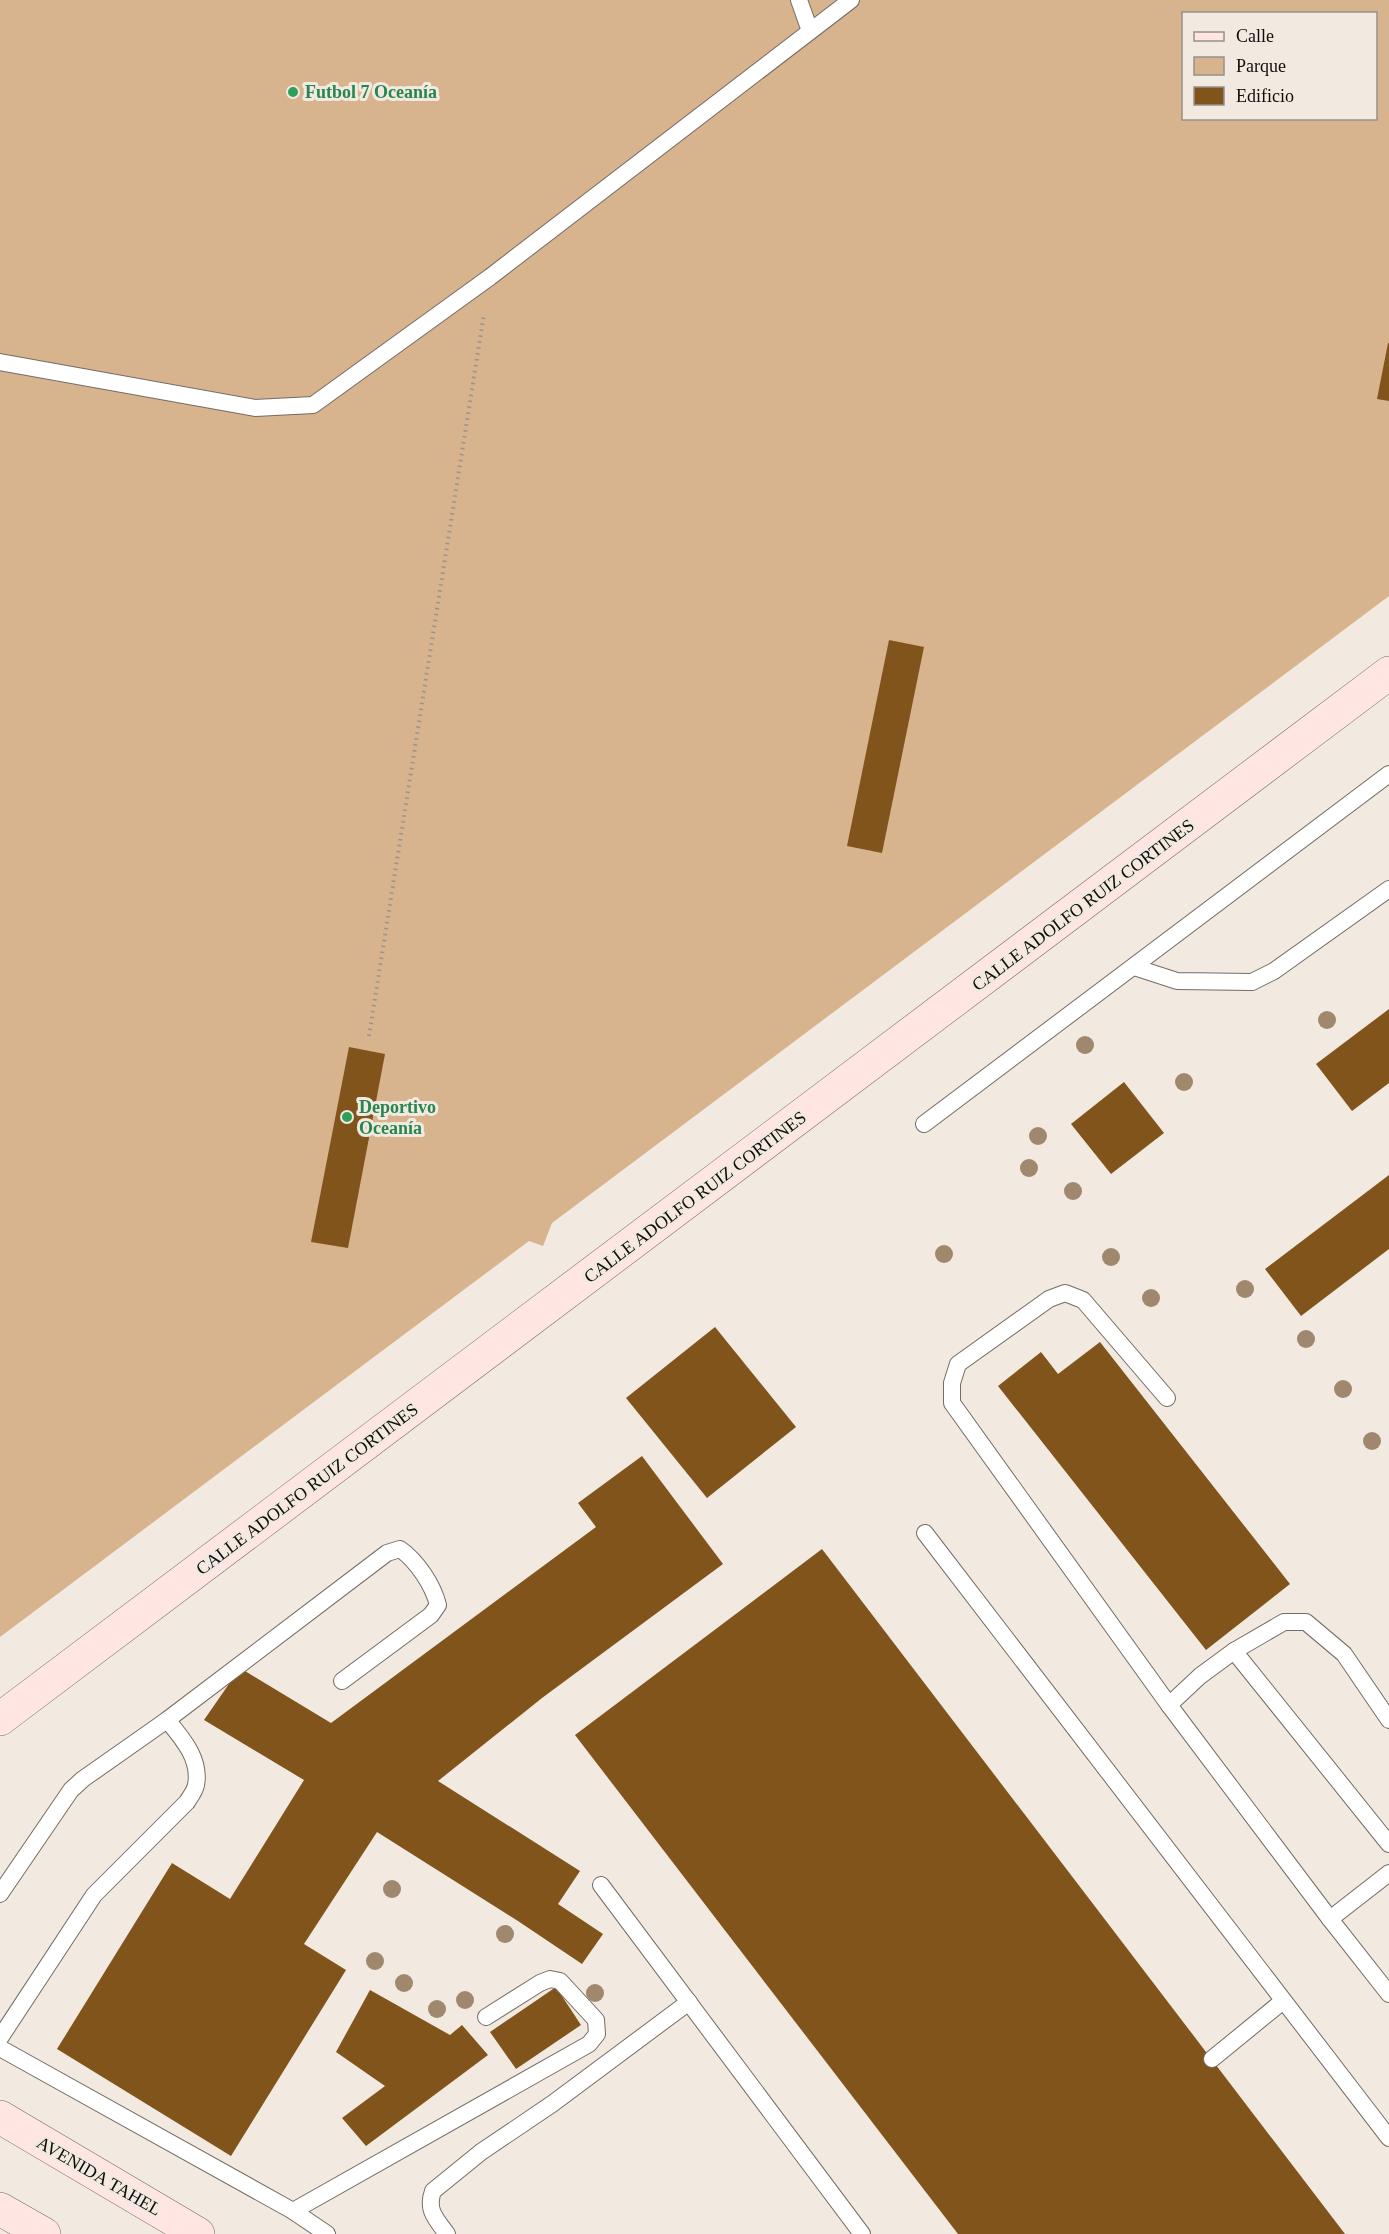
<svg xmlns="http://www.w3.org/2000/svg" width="1389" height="2234" viewBox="0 0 1389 2234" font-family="Georgia,serif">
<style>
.green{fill:#d7b38e;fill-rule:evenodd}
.building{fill:#81541c}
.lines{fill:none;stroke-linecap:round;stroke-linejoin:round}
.lane-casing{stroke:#746c65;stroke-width:18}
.secondary-casing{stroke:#746c65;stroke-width:34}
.path{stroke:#9a948e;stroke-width:4;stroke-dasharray:1.5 4.5;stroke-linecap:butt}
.lane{stroke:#fff;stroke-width:16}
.secondary{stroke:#ffe6e3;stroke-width:33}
.tree{fill:#9f886d}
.leisure-dot{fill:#2e9e5b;stroke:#f2e9e1;stroke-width:2}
.labels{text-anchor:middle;stroke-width:6;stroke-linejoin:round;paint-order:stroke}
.leisure-label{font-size:18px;font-weight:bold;fill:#27864d;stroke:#f2e9e1;text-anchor:start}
.street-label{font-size:18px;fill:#0f0d0a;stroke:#f2e9e1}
</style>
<rect width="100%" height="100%" fill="#f2e9e1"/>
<path class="green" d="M 0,0 L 1389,0 L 1389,596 L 552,1223 L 543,1246 L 529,1241 L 0,1637 ZM 1184,14 L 1376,14 L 1376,118 L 1184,118 Z"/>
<g class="building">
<polygon points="1388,343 1389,343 1389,401 1377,399"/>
<polygon points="889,640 924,647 882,853 847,846"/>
<polygon points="1389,1009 1389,1083 1352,1111 1316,1064"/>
<polygon points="349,1047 385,1054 348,1248 311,1242"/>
<polygon points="1124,1082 1164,1133 1111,1174 1071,1124"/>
<polygon points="1389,1175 1389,1249 1301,1316 1265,1269"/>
<polygon points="715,1327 796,1427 707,1498 626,1398"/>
<polygon points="1100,1342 1290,1584 1206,1650 998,1386 1041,1352 1058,1374"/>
<polygon points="642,1456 723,1564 542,1698 438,1781 580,1871 558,1904 603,1934 582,1964 518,1921 377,1832 304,1944 346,1970 231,2156 57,2049 172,1863 230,1899 304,1780 204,1720 240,1668 331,1723 596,1527 578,1503"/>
<polygon points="822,1549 1345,2234 958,2234 575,1735"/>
<polygon points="556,1987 581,2025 516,2069 490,2032"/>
<polygon points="370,1990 450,2035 462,2025 488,2055 366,2146 342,2118 385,2086 336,2052"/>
</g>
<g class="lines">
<defs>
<g id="lane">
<polyline points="799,0 810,31"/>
<polyline points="0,362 255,408 313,405 490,277 851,0"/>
<polyline points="1134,967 1177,981 1252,982 1274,971 1389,889"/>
<polyline points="924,1124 1389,774"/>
<polyline points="1167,1398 1083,1300 1065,1293 1049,1299 958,1364 952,1383 952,1403 1169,1705"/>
<polyline points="925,1533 1389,2138"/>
<polyline points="1234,1651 1389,1844"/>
<path d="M 167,1720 L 387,1553 L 400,1549 C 417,1561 433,1585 438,1605 L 431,1615 L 342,1681"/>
<polyline points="1389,1720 1344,1654 1306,1622 1284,1622 1234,1651 1200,1676 1169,1705 1330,1919 1389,1994"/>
<polyline points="601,1885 862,2234"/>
<path d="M 0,1894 L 71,1790 L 83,1779 L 167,1720 C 182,1738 201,1759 196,1785 C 195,1791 190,1797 187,1802 L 94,1895 L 0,2038"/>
<polyline points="1330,1919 1389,1873"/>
<polyline points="0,2048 293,2211 327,2234"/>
<polyline points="1212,2059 1283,2001"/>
<polyline points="293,2211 589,2044 597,2034 596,2020 560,1981 550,1979 540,1983 486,2017"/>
<path d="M 447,2234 C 436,2219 426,2210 433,2191 L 481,2152 L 552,2104 L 689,2002"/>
</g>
<g id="secondary">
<polyline points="0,1719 1389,673"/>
<polyline points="0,2117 198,2234"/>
<polyline points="0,2209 44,2234"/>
</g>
</defs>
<use href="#lane" class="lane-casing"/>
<use href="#secondary" class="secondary-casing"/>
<polyline class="path" points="369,1036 484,314"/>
<use href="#lane" class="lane"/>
<use href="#secondary" class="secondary"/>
</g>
<g class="tree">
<circle cx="1327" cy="1020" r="9"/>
<circle cx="1085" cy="1045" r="9"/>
<circle cx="1184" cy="1082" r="9"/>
<circle cx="1038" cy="1136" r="9"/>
<circle cx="1029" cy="1168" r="9"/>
<circle cx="1073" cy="1191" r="9"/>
<circle cx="944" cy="1254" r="9"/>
<circle cx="1111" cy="1257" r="9"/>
<circle cx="1245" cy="1289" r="9"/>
<circle cx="1151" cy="1298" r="9"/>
<circle cx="1306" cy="1339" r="9"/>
<circle cx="1343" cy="1389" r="9"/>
<circle cx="1372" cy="1441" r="9"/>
<circle cx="392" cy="1889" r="9"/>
<circle cx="505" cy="1934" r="9"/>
<circle cx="375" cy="1961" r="9"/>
<circle cx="404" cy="1983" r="9"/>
<circle cx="595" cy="1993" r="9"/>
<circle cx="465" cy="2000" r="9"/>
<circle cx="437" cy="2009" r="9"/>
</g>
<g class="leisure-dot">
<circle cx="293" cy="92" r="6"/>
<circle cx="347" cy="1117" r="6"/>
</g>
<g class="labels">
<g class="leisure-label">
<text x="305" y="98">Futbol 7 Oceanía</text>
<text x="359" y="1113">Deportivo<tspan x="359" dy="21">Oceanía</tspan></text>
</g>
<g class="street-label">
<text transform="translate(1083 905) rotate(-37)" y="6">CALLE ADOLFO RUIZ CORTINES</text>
<text transform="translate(695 1197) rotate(-37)" y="6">CALLE ADOLFO RUIZ CORTINES</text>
<text transform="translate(307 1489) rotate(-37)" y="6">CALLE ADOLFO RUIZ CORTINES</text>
<text transform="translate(99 2176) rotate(30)" y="6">AVENIDA TAHEL</text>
</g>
</g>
<rect x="1182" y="12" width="195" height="108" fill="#f2e9e1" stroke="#97918b" stroke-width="1.5"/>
<rect x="1194" y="32" width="30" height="9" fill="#ffe6e3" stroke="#97918b" stroke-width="1.5"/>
<text x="1236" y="42" font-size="18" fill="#0f0d0a">Calle</text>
<rect x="1194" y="57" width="30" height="18" fill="#d7b38e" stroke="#97918b" stroke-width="1.5"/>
<text x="1236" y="72" font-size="18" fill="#0f0d0a">Parque</text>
<rect x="1194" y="87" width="30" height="18" fill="#81541c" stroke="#97918b" stroke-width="1.5"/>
<text x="1236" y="102" font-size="18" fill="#0f0d0a">Edificio</text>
</svg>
